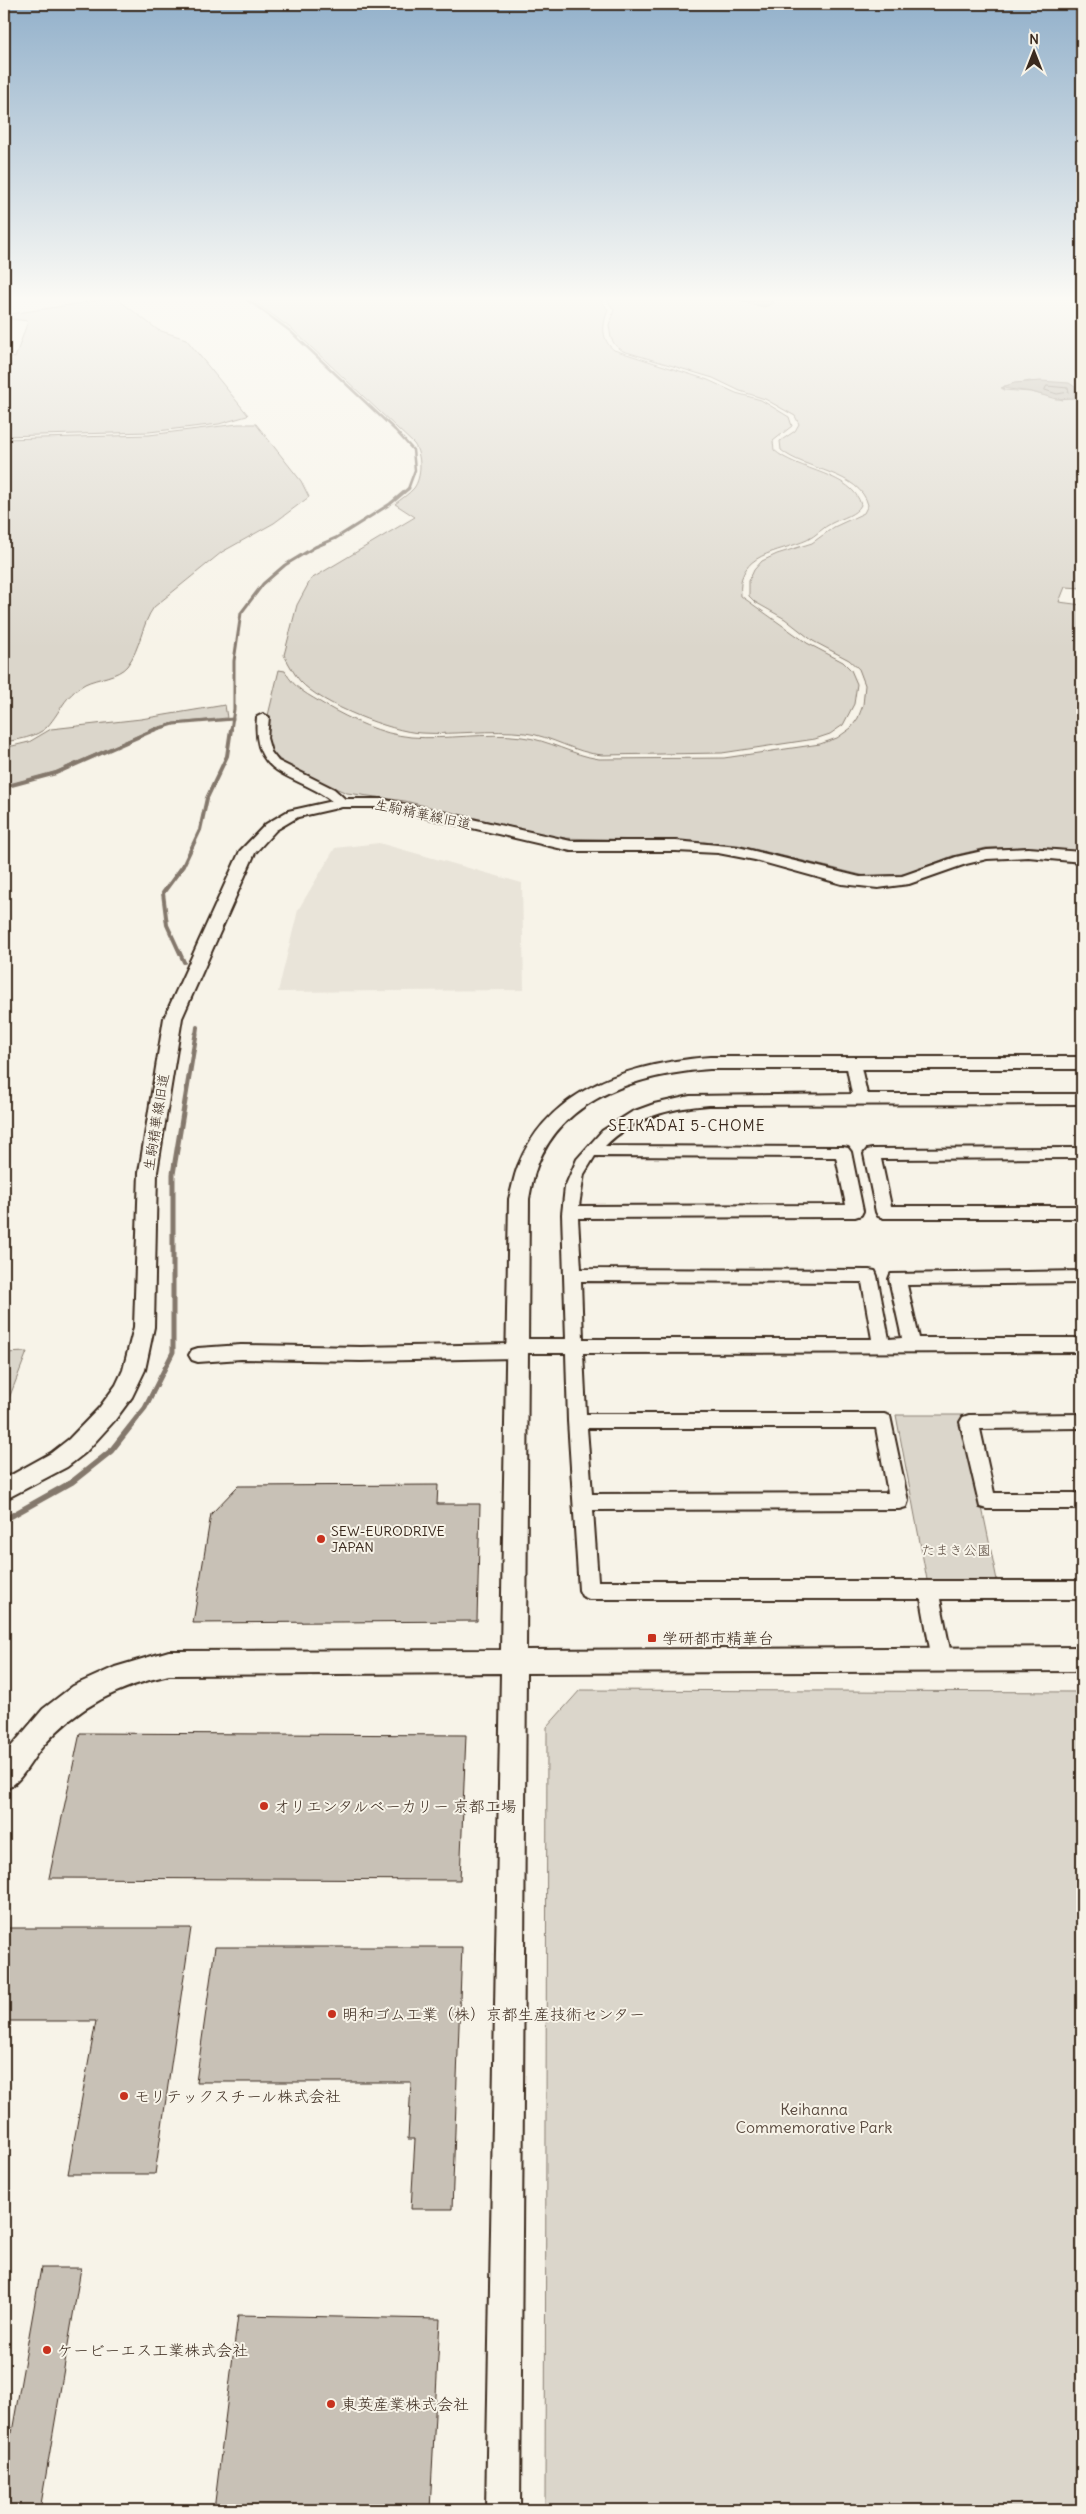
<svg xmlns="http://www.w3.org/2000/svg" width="1086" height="2514" viewBox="0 0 1086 2514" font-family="Delius,'Klee One',sans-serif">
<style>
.built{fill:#e9e4d9}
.green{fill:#dbd6cb;stroke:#8b8074;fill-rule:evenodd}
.water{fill:#b4aca0;stroke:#84786c}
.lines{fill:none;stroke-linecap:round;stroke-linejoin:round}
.shore{stroke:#6b5e52;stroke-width:1}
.stream-far4{stroke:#84786c;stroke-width:2.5}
.stream-far3{stroke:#84786c;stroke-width:3}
.stream-far2{stroke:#84786c;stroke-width:4}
.stream-far1{stroke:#84786c;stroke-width:5}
.stream{stroke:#84786c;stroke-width:6}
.building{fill:#c8c1b6;stroke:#3b2a1e}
.minor-casing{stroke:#3b2a1e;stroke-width:4}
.tertiary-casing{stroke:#3b2a1e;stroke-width:4}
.minor{fill:#f7f3e8;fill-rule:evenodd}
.tertiary{fill:#f7f3e8;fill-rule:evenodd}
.poi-dot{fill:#c8321e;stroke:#f7f3e8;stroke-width:2}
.labels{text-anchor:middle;stroke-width:4;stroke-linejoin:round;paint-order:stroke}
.street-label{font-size:14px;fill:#3b2a1e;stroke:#f7f3e8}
.poi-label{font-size:14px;fill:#3b2a1e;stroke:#f7f3e8;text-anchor:start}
.park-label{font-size:14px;fill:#5b4c41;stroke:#f7f3e8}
.neighbourhood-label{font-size:15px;letter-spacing:1px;fill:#3b2a1e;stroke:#f7f3e8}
.near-poi-label{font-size:16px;fill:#3b2a1e;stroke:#f7f3e8;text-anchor:start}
.near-park-label{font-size:16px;fill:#5b4c41;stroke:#f7f3e8}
</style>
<rect width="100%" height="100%" fill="#f7f3e8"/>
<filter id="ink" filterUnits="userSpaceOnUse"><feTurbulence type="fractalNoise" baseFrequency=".02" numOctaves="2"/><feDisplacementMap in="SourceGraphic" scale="10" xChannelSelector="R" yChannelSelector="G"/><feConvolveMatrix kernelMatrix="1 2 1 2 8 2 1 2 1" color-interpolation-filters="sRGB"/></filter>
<g filter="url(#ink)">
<polygon class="built" points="379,843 522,883 524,990 278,992 298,910 335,848"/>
<g class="green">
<path d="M 248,297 L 599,297 L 608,310 C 602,325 601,340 614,350 L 708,380 L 736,393 L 761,400 L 789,417 L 792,426 L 773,441 L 774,450 C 797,471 853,473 861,505 C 856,515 842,518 832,523 C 823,527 816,536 807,540 C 778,553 736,552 741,596 L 807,643 L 843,662 L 851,670 L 857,684 L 854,704 L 843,725 L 830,734 L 815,739 L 722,753 L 602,755 C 575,753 552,736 525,733 C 491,729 456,735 421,733 C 392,732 320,704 300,681 C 294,674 289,664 284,655 L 297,605 L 311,579 L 415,517 L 395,504 C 401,499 409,494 414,488 C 422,477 422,455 414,444 L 293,330 Z"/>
<path d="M 605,297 L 732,297 L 764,307 L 774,303 L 771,297 L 1082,297 L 1082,588 L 1065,587 L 1059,602 L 1082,605 L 1082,851 L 1031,847 L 986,848 L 952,856 L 906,874 L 865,876 L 738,845 L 692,841 L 558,838 L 405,801 L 347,793 L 292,770 L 270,751 L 264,732 L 279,670 L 285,671 C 294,689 309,695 325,705 C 351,720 381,734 411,737 C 448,740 485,732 522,737 C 549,740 572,755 599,759 L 724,758 L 820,744 L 837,738 L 851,728 L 858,718 L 863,705 L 865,685 L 859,669 L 849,660 L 813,641 L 785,619 L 755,602 L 749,596 L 749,581 L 754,570 L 762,561 L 777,554 L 812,543 L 834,527 L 864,513 L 868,505 C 860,472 804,470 781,450 L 780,441 L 795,431 L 799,424 L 795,416 L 765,399 L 740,391 L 713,378 L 623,351 L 615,345 L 611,338 L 609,325 L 614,310 ZM 1030,381 L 1063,400 L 1031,392 L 1003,390 L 1004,386 Z"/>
<polygon points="116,298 158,330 186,339 248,415 247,416 219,424 149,432 4,436 4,355 15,358 28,321 4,318 4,315"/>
<path d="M 238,424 L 256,424 L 301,481 L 309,497 L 274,523 L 222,552 L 154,607 C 141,625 141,648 127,666 C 118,677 97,678 85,684 C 63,697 62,710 47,727 C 37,737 17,740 4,742 L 4,439 L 149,435 Z"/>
<polygon points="225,705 227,718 174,723 155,728 55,772 4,786 4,748 29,742 51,729 141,719"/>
<polygon points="27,1352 6,1406 4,1408 4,1353"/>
<polygon points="896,1415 963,1415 998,1585 928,1585"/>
<polygon points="580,1690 1082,1692 1082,2510 545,2510 547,1727"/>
</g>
<g class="water">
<path d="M 732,297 L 771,297 L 774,302 C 765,312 742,301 732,297 Z"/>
<polygon points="1041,381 1069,383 1075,387 1074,398 1056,399 1032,392 1001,388 1014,383"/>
</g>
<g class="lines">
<polygon class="shore" points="1047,386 1068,388 1069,392 1057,394 1045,390"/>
<polyline class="stream-far4" points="244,297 290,331 395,430 413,450 415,470 408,489"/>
<g class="stream-far3">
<polyline points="154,730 174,724 233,719"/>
<polyline points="231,730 234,709 234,661 241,613 263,584 285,565 315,547 336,538 390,504 409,488"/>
</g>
<g class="stream-far2">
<polyline points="4,787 56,773 156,729"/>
<polyline points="184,962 167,925 163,893 183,866 200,830 207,798 227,756 231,729"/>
<polyline points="196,1035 197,1027"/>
</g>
<polyline class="stream-far1" points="136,1419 145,1408 173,1352 173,1174 196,1034"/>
<polyline class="stream" points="4,1520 72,1482 111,1451 137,1418"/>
</g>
<g class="building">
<polygon points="438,1485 437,1504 480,1504 477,1621 193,1623 211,1514 238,1486"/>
<polygon points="80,1733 466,1735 460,1880 49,1878"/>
<polygon points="4,1928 191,1928 155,2174 68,2174 96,2021 4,2021"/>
<polygon points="215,1947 462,1947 452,2209 411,2209 415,2139 408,2139 411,2082 196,2082"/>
<polygon points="41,2268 81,2268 40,2510 4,2510 4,2432 12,2432"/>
<polygon points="238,2315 440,2319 430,2510 214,2510"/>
</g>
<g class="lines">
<defs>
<g id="minor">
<path d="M 263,714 L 269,717 L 267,738 L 271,752 L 278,761 L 334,789 L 346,800 L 346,806 L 338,806 C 299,771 251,782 257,717 Z"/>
<path d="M 853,1058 L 860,1063 L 867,1094 L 1082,1094 L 1082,1104 L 709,1105 C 670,1108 634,1117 605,1146 L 843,1147 L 848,1148 L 851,1152 L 863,1211 L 861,1215 L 855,1217 L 578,1218 L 581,1269 L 869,1270 L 875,1271 L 877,1276 L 889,1339 L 902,1338 L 889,1279 L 891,1274 L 1082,1271 L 1082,1283 L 907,1285 L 919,1338 L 1082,1338 L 1082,1352 L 583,1353 L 586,1414 L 884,1414 L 890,1416 L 908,1501 L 906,1507 L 899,1509 L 593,1510 L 598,1581 L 1082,1581 L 1082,1599 L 940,1599 L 952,1660 L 949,1667 L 942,1670 L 935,1667 L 932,1660 L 921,1599 L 589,1599 L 582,1596 L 579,1590 L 568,1421 L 566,1353 L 525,1353 L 517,1358 L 361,1361 L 241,1359 L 198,1362 L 192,1360 L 189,1355 L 192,1350 L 198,1348 L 241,1345 L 361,1347 L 509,1344 L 517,1339 L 566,1339 L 562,1214 L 565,1187 L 577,1159 L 602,1131 L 632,1112 L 654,1104 L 690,1096 L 852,1094 L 846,1063 ZM 595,1156 L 836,1157 L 846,1205 L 579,1206 L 584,1174 ZM 581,1281 L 862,1282 L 872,1339 L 583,1339 ZM 587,1428 L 876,1428 L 888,1493 L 592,1494 Z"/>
<polygon points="1082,1148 1082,1158 881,1159 891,1206 1082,1206 1082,1218 884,1218 878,1216 876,1212 864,1154 867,1150 872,1149"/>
<polygon points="1082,1414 1082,1428 980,1429 994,1493 1082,1493 1082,1509 987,1509 980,1507 960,1422 963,1417 969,1415"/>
</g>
<g id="tertiary">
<polygon points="342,799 381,799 571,841 676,841 738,847 860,877 902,876 956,857 987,850 1028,848 1082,852 1082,862 1028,857 987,859 966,864 909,884 878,888 842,884 755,860 718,853 676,851 571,851 381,807 342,807 298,817 276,830 255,853 182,1018 157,1172 154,1327 145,1370 132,1397 115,1420 85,1453 67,1467 4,1500 4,1479 51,1453 69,1439 99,1408 116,1385 123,1370 134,1327 139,1172 164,1018 240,851 266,824 288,811"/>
<path d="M 710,1057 L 1082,1057 L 1082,1069 L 710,1069 C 643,1074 564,1095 537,1166 C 533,1176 531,1188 529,1199 L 526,1650 L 1082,1647 L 1082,1671 L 526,1673 L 520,2510 L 486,2510 L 501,1673 L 169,1675 C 120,1686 78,1706 44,1745 C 31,1759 22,1783 4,1790 L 4,1755 L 43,1709 L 73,1686 L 115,1667 L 169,1651 L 501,1650 L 509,1199 C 512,1188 514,1176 518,1166 C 549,1087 633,1063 710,1057 Z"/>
</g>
</defs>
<use href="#minor" class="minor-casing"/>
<use href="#tertiary" class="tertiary-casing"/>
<use href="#minor" class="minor"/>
<use href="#tertiary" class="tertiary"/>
</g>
</g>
<linearGradient id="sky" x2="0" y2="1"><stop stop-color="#93b1cb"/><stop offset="0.46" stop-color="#fbfaf5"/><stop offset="1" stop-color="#fbfaf5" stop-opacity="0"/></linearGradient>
<rect width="1086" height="649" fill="url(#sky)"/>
<g class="poi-dot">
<circle cx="321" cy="1539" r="5"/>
<rect x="647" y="1633" width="10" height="10" rx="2.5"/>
<circle cx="264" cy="1806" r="5"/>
<circle cx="332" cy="2014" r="5"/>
<circle cx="124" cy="2096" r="5"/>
<circle cx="47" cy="2350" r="5"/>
<circle cx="331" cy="2404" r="5"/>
</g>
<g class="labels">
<g class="street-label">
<text transform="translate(423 814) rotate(12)" y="5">生駒精華線旧道</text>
<text transform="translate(156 1122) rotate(-81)" y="5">生駒精華線旧道</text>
</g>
<g class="poi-label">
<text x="331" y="1536">SEW-EURODRIVE<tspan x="331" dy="16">JAPAN</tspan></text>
</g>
<g class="park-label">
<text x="956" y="1555">たまき公園</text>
</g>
<g class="neighbourhood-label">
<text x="687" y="1131">SEIKADAI 5-CHOME</text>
</g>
<g class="near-poi-label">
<text x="662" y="1644">学研都市精華台</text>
<text x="274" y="1812">オリエンタルベーカリー 京都工場</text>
<text x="342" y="2020">明和ゴム工業（株）京都生産技術センター</text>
<text x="134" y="2102">モリテックスチール株式会社</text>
<text x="57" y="2356">ケービーエス工業株式会社</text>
<text x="341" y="2410">東英産業株式会社</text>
</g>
<g class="near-park-label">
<text x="814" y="2115">Keihanna<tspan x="814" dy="18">Commemorative Park</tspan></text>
</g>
</g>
<rect width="1086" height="2514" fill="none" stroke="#f7f3e8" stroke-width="20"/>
<rect x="10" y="10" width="1066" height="2494" fill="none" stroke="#3b2a1e" stroke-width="2" filter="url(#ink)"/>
<g transform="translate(1034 52)" stroke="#f7f3e8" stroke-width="4" paint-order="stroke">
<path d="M0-4L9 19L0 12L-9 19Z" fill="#3b2a1e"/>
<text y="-8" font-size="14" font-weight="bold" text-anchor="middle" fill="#3b2a1e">N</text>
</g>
</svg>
